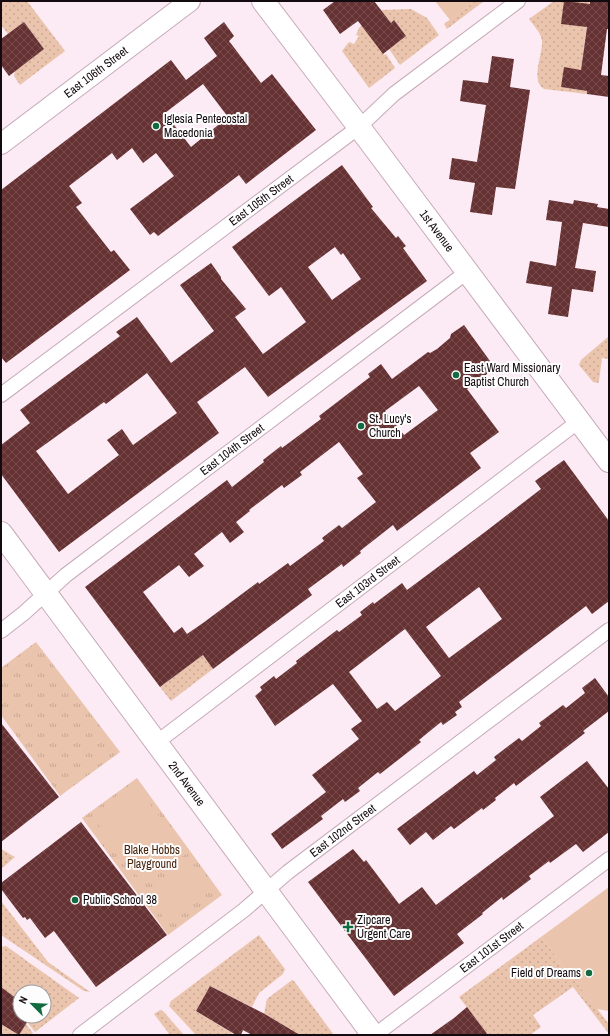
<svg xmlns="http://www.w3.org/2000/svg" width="610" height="1036" viewBox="0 0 610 1036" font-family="'Archivo Narrow',sans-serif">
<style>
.grass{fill:url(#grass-dots)}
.park{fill:url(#park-tufts)}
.pitch{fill:#eac4ad}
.building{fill:url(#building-cross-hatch);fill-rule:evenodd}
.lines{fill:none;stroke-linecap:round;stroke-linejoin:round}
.minor-casing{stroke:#c6abb9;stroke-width:16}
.secondary-casing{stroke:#c6abb9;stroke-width:22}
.primary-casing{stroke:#c6abb9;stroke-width:24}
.minor{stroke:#fff;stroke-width:14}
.secondary{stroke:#fff;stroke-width:20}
.primary{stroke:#fff;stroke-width:22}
.poi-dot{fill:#106c40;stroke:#fdfdfd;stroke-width:1.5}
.labels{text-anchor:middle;stroke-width:4;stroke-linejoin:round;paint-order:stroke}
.street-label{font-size:12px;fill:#130a0f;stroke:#fdfdfd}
.poi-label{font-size:12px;fill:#130a0f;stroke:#fdfdfd;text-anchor:start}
.park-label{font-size:12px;fill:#46230a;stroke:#fdfdfd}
</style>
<defs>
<pattern id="grass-dots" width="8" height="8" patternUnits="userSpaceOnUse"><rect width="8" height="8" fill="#eac4ad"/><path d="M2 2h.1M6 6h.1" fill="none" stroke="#c8a794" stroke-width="1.8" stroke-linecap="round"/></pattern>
<pattern id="park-tufts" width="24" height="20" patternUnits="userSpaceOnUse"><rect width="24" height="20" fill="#eac4ad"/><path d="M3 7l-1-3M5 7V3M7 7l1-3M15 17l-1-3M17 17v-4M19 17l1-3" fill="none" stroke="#c8a794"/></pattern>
<pattern id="building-cross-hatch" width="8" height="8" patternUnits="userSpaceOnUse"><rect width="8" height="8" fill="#663133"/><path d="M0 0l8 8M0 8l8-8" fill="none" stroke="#764c4d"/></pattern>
</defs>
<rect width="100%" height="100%" fill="#fcebf4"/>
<g class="grass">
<polygon points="1,1 27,1 65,51 20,85 14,76 15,71 44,49 24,22 8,34 1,25"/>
<polygon points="475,1 484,1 447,29 444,24"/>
<path d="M 554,1 L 590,1 L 581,70 L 564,68 L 561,87 L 587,91 L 587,94 L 544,89 C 530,80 543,54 542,41 C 541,33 534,26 529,19 Z"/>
<polygon points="411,9 427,18 439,35 400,65 389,49 406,36 395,21 391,23 381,10"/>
<polygon points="364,23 371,38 384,55 386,54 395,68 369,88 342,51 349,42 354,44 359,36 356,35 359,28"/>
<polygon points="609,336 609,359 602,358 599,381 598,383 593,382 579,365 581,360"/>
<polygon points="203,655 213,669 171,701 160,687"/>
<polygon points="1,849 15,857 1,869"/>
<polygon points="1,901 48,962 90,992 84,991 1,935"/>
<polygon points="259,935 285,969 283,974 259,993 252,1007 210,986 196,1011 232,1033 230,1035 196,1035 169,1006 171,1001"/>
<polygon points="541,937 609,1024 609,1034 573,987 533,1015 541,1027 530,1035 488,1035 459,997"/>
<polygon points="6,946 79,998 35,1032 27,1022 31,1016 44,1016 44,992 20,992 20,1001 1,987 1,947"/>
<polygon points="292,980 294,981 334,1035 300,1035 264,1014 267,999"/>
<polygon points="160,1010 163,1011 184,1035 170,1035 154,1014"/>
<polygon points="1,1024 19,1035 26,1024 33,1033 30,1035 1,1035"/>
</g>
<g class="park">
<polygon points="36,642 120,752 60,796 1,715 1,668"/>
<polygon points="137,778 222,895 168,935 82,818"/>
</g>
<g class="pitch">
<polygon points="435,1 475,1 450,20"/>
<polygon points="139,790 162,820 119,852 96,822"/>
<polygon points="164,823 187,853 144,885 121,855"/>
<polygon points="190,860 199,872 154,906 145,894"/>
<polygon points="202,875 211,887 166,921 157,909"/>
<polygon points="609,887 609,1011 597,1009 541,937"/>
</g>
<g class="building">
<polygon points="335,1 374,1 391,23 394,20 406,36 383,54 358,21 340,34 323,10"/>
<polygon points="564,1 590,4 590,1 609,1 609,29 607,29 601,75 609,76 609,97 587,94 587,91 561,87 564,67 581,70 587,27 561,24"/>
<polygon points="24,22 44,49 9,76 1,65 1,39"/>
<path d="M 224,22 L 234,36 L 229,41 L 261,83 L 272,74 L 316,130 L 246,184 L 239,175 L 158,236 L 154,232 L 150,235 L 130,209 L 174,176 L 156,153 L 143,163 L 132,148 L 117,160 L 112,153 L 69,186 L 82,203 L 76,207 L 111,252 L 114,250 L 130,270 L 6,363 L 1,357 L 1,190 L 171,60 L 186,80 L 217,56 L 204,38 ZM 203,84 L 228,117 L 191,147 L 165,113 Z"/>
<polygon points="492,56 514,59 510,87 530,90 515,189 496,187 492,215 470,212 475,183 449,179 452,158 477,162 486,105 460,101 463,80 488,83"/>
<path d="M 342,165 L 373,207 L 371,208 L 396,238 L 398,236 L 406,246 L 403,248 L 427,281 L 268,397 L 245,367 L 197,402 L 219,433 L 59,552 L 1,474 L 1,445 L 30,423 L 20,410 L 120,336 L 116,332 L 137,317 L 171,363 L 214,331 L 180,285 L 211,263 L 221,277 L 221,279 L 246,309 L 235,317 L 263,354 L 306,322 L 281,287 L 269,296 L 232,247 ZM 335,247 L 341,255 L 343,253 L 361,279 L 332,300 L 308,267 ZM 147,373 L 177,413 L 133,445 L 122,429 L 107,440 L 119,455 L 68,494 L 36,451 L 104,402 L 106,404 Z"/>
<polygon points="549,200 573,204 574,200 598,204 597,207 609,209 609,227 583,223 575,268 596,271 593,292 572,289 568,317 548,314 552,287 526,283 530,261 556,266 562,222 546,220"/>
<path d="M 464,325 L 495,368 L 467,389 L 499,432 L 470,453 L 481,468 L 397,531 L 393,525 L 360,551 L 361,553 L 343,567 L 342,564 L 308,589 L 312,595 L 213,669 L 203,655 L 160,687 L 85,587 L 227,480 L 232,487 L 264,462 L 263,460 L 281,446 L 282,448 L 321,419 L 319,416 L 370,377 L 368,374 L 381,364 L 392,379 L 428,352 L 430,353 L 437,349 L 450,338 L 451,334 ZM 419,386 L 438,410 L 404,435 L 385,411 ZM 339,442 L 363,474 L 357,478 L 376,502 L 342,528 L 339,525 L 322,538 L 324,541 L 290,566 L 288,563 L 259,584 L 258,582 L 203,623 L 187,634 L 182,627 L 174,633 L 143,592 L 179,565 L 189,577 L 204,566 L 194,554 L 222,532 L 230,543 L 244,532 L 236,522 L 250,511 L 249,510 L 282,485 L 284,488 L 302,475 L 300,472 Z"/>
<path d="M 564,460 L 609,521 L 609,601 L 592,614 L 586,606 L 459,702 L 462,707 L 455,712 L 457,715 L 443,725 L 441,722 L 419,740 L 421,742 L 380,774 L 378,772 L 358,788 L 360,791 L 345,802 L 343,799 L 321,816 L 323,819 L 282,849 L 271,834 L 326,792 L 312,775 L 359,739 L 351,729 L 362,721 L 333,684 L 275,726 L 255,696 L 262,690 L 260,687 L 274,676 L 276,679 L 297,663 L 296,661 L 337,630 L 339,632 L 362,615 L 360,612 L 373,602 L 374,604 L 402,583 L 407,590 L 485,532 L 541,489 L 535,481 ZM 479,587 L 502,619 L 449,658 L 426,627 ZM 405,629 L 441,676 L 395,711 L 387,702 L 377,709 L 349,672 Z"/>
<polygon points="595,678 609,697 609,711 583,731 585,733 516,786 514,783 495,798 496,800 483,810 482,808 454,829 451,826 433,840 426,832 410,845 397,829 474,771 477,775 496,760 494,757 519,738 522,741 541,726 539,723 563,705 566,708 585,693 582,688"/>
<polygon points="1,723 59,797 1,842"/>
<polygon points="587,761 609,789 609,832 583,852 576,844 550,863 549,861 529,876 531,879 503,900 502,897 482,913 483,914 457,934 464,943 394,996 308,882 353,849 364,862 366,860 399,904 422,887 436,905 554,816 540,797"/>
<polygon points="81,822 167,935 96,987 54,931 45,938 30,918 27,920 25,917 23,918 1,889 1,883"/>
<polygon points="210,986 263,1013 300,1035 252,1035 243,1030 241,1035 236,1035 196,1011"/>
<polygon points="1,987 20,1001 20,1016 31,1016 19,1035 1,1024"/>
<polygon points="467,1007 488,1035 430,1035 454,1018"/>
</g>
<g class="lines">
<defs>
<g id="minor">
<path id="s1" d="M 1,395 L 359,127 L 394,94 L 518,1"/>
<path id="s2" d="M 1,631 L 24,613 L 66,575 L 467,272"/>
<path id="s3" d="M 156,743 L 579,421"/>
<path id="s4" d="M 80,1035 L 244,910 L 288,872 L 609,630"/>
<path id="s5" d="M 375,1035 L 609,859"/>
</g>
<g id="secondary">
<path id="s6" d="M 1,144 L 190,1"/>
</g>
<g id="primary">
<path id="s7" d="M 263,1 L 359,127 L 609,461"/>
<path id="s8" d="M 1,533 L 373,1035"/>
</g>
</defs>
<use href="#minor" class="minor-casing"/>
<use href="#secondary" class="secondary-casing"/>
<use href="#primary" class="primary-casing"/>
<use href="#minor" class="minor"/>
<use href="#secondary" class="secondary"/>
<use href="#primary" class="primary"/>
</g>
<g class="poi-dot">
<circle cx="156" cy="126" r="4"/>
<circle cx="456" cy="375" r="4"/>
<circle cx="361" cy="426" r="4"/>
<circle cx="75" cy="900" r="4"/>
<path d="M346 921h4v4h4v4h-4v4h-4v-4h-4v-4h4z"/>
<circle cx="589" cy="973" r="4"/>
</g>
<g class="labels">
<g class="street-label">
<text dy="4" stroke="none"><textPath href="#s6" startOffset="119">East 106th Street</textPath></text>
<text dy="4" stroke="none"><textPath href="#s1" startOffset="325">East 105th Street</textPath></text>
<text dy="4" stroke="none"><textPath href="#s7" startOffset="288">1st Avenue</textPath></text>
<text dy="4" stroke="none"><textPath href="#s2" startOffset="294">East 104th Street</textPath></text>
<text dy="4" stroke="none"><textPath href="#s3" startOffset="266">East 103rd Street</textPath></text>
<text dy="4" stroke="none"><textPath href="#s8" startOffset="312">2nd Avenue</textPath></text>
<text dy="4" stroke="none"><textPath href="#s4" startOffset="333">East 102nd Street</textPath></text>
<text dy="4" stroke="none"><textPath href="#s5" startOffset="146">East 101st Street</textPath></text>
</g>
<g class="poi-label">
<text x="164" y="123">Iglesia Pentecostal<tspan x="164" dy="14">Macedonia</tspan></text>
<text x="464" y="372">East Ward Missionary<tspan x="464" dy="14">Baptist Church</tspan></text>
<text x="369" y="423">St. Lucy's<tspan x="369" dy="14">Church</tspan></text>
<text x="83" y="904">Public School 38</text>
<text x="357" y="924">Zipcare<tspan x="357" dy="14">Urgent Care</tspan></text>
<text x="581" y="977" text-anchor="end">Field of Dreams</text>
</g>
<g class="park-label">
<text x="152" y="854">Blake Hobbs<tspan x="152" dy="14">Playground</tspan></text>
</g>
</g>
<rect width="610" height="1036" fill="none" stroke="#130a0f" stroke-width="4"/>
<g transform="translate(32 1004) rotate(294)"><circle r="19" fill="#fdfdfd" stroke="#9f9c9e"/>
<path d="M0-3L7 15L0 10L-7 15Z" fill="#106c40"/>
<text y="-6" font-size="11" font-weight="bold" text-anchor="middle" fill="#130a0f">N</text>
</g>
</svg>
